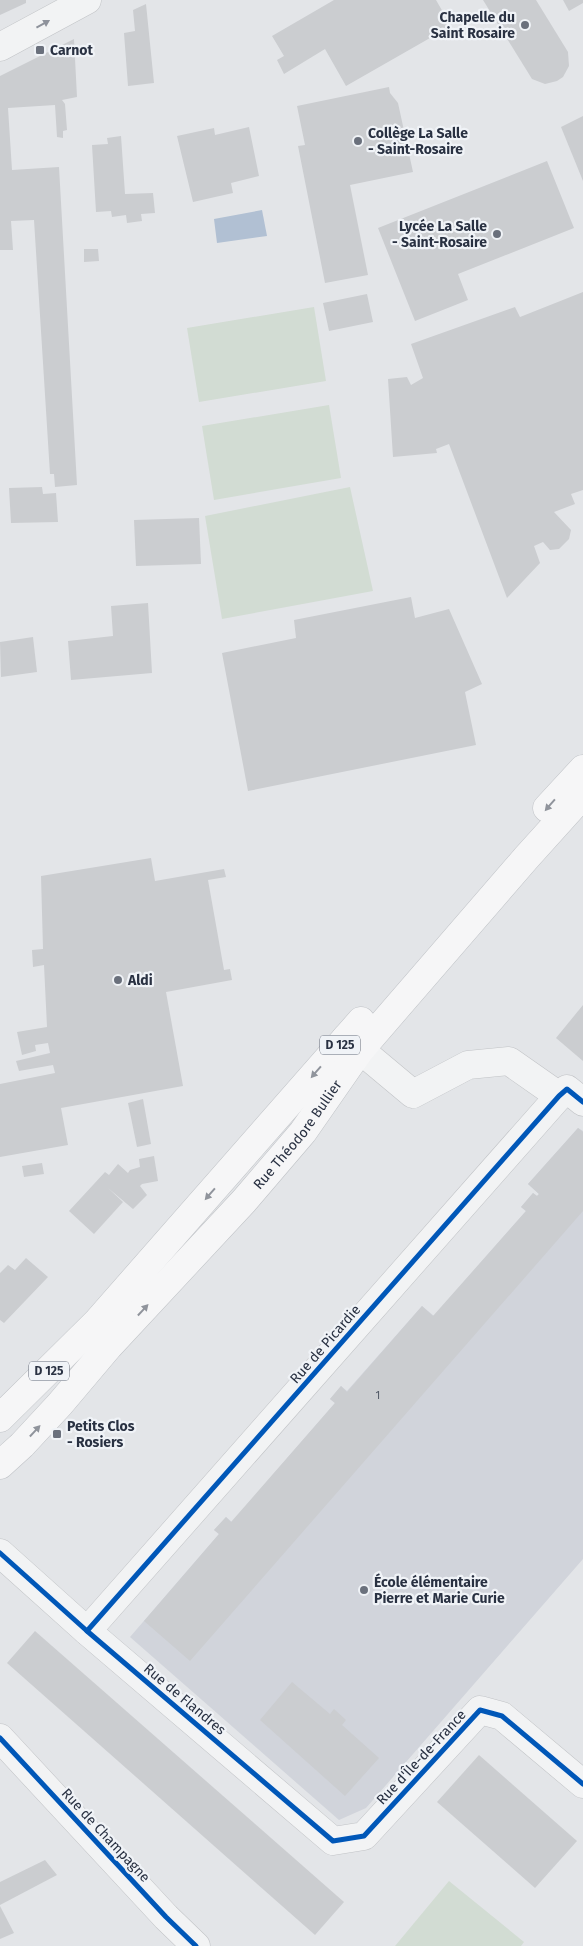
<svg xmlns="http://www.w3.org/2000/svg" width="583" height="1946" viewBox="0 0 583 1946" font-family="'Fira Sans',sans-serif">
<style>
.built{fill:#d1d4db}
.green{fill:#d2dcd3}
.water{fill:#b1c0d3}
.building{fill:#cbcdd0}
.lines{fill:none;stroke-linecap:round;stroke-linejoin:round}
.minor-casing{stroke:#c1c3c6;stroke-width:29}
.major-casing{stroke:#bfc2c6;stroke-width:29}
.minor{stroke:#f2f3f4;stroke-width:28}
.major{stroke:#f6f6f7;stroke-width:28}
.cycleway-casing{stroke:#f0f3f7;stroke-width:8}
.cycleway{stroke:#0057b8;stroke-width:5}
.oneway{fill:#8e929b}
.oneway2{fill:#90949c}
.poi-dot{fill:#6a707c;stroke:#f0f3f7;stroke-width:2}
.labels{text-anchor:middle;stroke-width:4.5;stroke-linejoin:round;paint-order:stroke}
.number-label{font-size:11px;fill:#525966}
.shield{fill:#f0f3f7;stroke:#656b78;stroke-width:1}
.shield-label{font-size:12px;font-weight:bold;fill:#293142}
.poi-label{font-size:14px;font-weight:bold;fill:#293142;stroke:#f0f3f7;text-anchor:start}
.street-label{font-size:14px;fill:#293142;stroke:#f0f3f7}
</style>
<rect width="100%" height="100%" fill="#e3e5e8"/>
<polygon class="built" points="578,1128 583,1131 583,1559 366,1808 339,1820 130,1637 219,1534 214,1530 226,1517 232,1522 335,1403 330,1399 341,1386 347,1391 422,1306 434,1316 526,1211 521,1207 533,1193 537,1196 539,1194 528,1184"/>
<g class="green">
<polygon points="314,307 326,381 199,402 187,328"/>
<polygon points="329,405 341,478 214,500 202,426"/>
<polygon points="350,487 373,591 222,619 205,516"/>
<polygon points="449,1881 524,1942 521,1946 395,1946"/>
</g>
<polygon class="water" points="262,210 267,236 217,243 214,219"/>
<g class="building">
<polygon points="0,0 26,0 26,3 0,15"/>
<polygon points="334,0 436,0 451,26 346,86 325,49 284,74 277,60 284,56 272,36"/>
<polygon points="483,0 536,0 568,52 569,66 563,77 557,81 545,84 532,79"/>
<polygon points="563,0 583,0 583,3 569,11"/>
<polygon points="146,4 154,83 128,86 124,33 135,31 133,10"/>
<polygon points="74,39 77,97 62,100 65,104 67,130 63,131 63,138 57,137 55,105 8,108 12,170 59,167 77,485 55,487 54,474 50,474 34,220 11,221 13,250 0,250 0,76"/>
<polygon points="389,87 390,93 398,103 413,172 350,185 368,275 325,283 298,146 305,145 297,106"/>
<polygon points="583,116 583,181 561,127"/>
<polygon points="249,127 259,176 231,183 233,193 193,202 177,136 214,128 215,135"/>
<polygon points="121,136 125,194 153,193 155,213 141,214 142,221 127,223 126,215 112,217 111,211 96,212 92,145 108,144 107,138"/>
<polygon points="547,161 574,228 458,274 468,300 415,321 378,228"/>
<polygon points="84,249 98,249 99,261 84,262"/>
<polygon points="583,292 583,490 571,494 575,504 554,512 571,530 569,539 559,549 550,550 543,542 534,546 540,563 507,598 449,444 436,449 437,453 393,457 388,379 407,377 411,385 423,378 411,344 515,307 520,317"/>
<polygon points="367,294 373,322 329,331 323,303"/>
<polygon points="42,487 43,494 56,493 58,522 11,523 9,488"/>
<polygon points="199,518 201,564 136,566 134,520"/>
<polygon points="411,597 415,618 449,609 482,684 465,692 476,745 248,791 222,653 296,638 294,620"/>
<polygon points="148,603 152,673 71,680 68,641 113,636 111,606"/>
<polygon points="33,637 37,672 1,677 0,642"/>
<polygon points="151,858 155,881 224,869 226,877 208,880 224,970 230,969 232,980 166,992 183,1086 61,1108 68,1145 0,1157 0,1084 55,1073 53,1065 19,1071 16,1061 50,1053 48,1043 35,1045 36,1051 22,1055 17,1032 47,1027 44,965 33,967 32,950 43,949 41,876"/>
<polygon points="583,1005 583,1061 556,1038"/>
<polygon points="143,1099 151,1144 137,1147 128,1103"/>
<polygon points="578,1128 583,1132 583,1211 190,1661 144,1621 219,1534 214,1530 226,1517 231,1522 335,1403 330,1399 341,1386 347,1392 422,1306 433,1316 526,1211 521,1207 533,1193 537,1196 539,1194 528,1184"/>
<polygon points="154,1156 158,1181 142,1184 140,1186 147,1195 133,1209 108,1188 123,1202 94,1234 69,1211 105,1172 109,1175 118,1164 128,1173 130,1170 140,1167 139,1159"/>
<polygon points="42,1163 44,1174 24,1177 22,1166"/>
<polygon points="26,1258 48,1277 4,1323 0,1320 0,1273 8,1265 15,1270"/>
<polygon points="35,1631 344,1902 315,1935 7,1663"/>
<polygon points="292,1682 330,1714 334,1709 346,1720 342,1725 379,1758 345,1796 260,1720"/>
<polygon points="479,1755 577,1841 535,1888 437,1802"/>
<polygon points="45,1860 57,1875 0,1905 0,1882"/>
<polygon points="0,1906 14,1933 0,1939"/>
</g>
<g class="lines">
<defs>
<g id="minor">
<polyline points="0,47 87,0"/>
<polyline points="346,1038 413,1094 468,1065 509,1061 559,1096"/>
<polyline points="0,1553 87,1631 333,1841 364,1836 480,1710 502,1716 583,1784"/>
<polyline points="87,1631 559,1096 567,1089 583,1102"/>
<polyline points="0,1738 166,1917 196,1946"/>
</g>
<g id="major">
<polyline points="547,808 583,769"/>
<polyline points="0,1418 97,1322 361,1021"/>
<path id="s1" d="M 0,1465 L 22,1445 L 60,1404 L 109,1346 L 244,1201 L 303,1132 L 360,1050 L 526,858 L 583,795"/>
</g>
</defs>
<use href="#minor" class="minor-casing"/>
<use href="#major" class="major-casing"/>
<use href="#minor" class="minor"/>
<use href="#major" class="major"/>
<defs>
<g id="cycleway">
<polyline points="0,1553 87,1631 333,1841 364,1836 480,1710 502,1716 583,1784"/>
<polyline points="87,1631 559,1096 567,1089 583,1102"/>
<polyline points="0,1738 166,1917 196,1946"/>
</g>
</defs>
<use href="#cycleway" class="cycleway-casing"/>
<use href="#cycleway" class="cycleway"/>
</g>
<defs><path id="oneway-solid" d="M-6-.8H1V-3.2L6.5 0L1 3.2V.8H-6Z" transform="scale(1.25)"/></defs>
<use class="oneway" href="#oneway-solid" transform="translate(43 24) rotate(-29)"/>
<g class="oneway2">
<use href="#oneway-solid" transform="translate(550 805) rotate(131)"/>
<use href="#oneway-solid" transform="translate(316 1072) rotate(131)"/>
<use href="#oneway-solid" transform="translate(210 1194) rotate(131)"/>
<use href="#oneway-solid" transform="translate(143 1310) rotate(-47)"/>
<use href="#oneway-solid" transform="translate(35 1431) rotate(-47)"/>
</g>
<g class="poi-dot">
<circle cx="525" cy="25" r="5"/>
<rect x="35" y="45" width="10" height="10" rx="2.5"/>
<circle cx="358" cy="141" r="5"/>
<circle cx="497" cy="234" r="5"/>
<circle cx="118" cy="980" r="5"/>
<rect x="52" y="1429" width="10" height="10" rx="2.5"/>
<circle cx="364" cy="1590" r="5"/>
</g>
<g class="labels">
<g class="number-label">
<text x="378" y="1399">1</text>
</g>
<g class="shield">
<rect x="320" y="1035.5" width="40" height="19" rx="4"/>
<rect x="29" y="1361.5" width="40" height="19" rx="4"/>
</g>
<g class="shield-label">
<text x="340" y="1049">D 125</text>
<text x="49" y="1375">D 125</text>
</g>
<g class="poi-label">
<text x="515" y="22" text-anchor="end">Chapelle du<tspan x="515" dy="16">Saint Rosaire</tspan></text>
<text x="50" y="55">Carnot</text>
<text x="368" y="138">Collège La Salle<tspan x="368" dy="16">- Saint-Rosaire</tspan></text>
<text x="487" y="231" text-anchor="end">Lycée La Salle<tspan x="487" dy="16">- Saint-Rosaire</tspan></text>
<text x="128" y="985">Aldi</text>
<text x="67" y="1431">Petits Clos<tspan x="67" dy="16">- Rosiers</tspan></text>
<text x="374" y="1587">École élémentaire<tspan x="374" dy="16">Pierre et Marie Curie</tspan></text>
</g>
<g class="street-label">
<text dy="5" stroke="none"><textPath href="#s1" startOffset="445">Rue Théodore Bullier</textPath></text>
<text transform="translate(325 1344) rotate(-49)" y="5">Rue de Picardie</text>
<text transform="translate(185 1699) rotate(40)" y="5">Rue de Flandres</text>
<text transform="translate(421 1757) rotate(-47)" y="5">Rue d'Île-de-France</text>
<text transform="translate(106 1835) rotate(47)" y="5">Rue de Champagne</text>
</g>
</g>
</svg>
